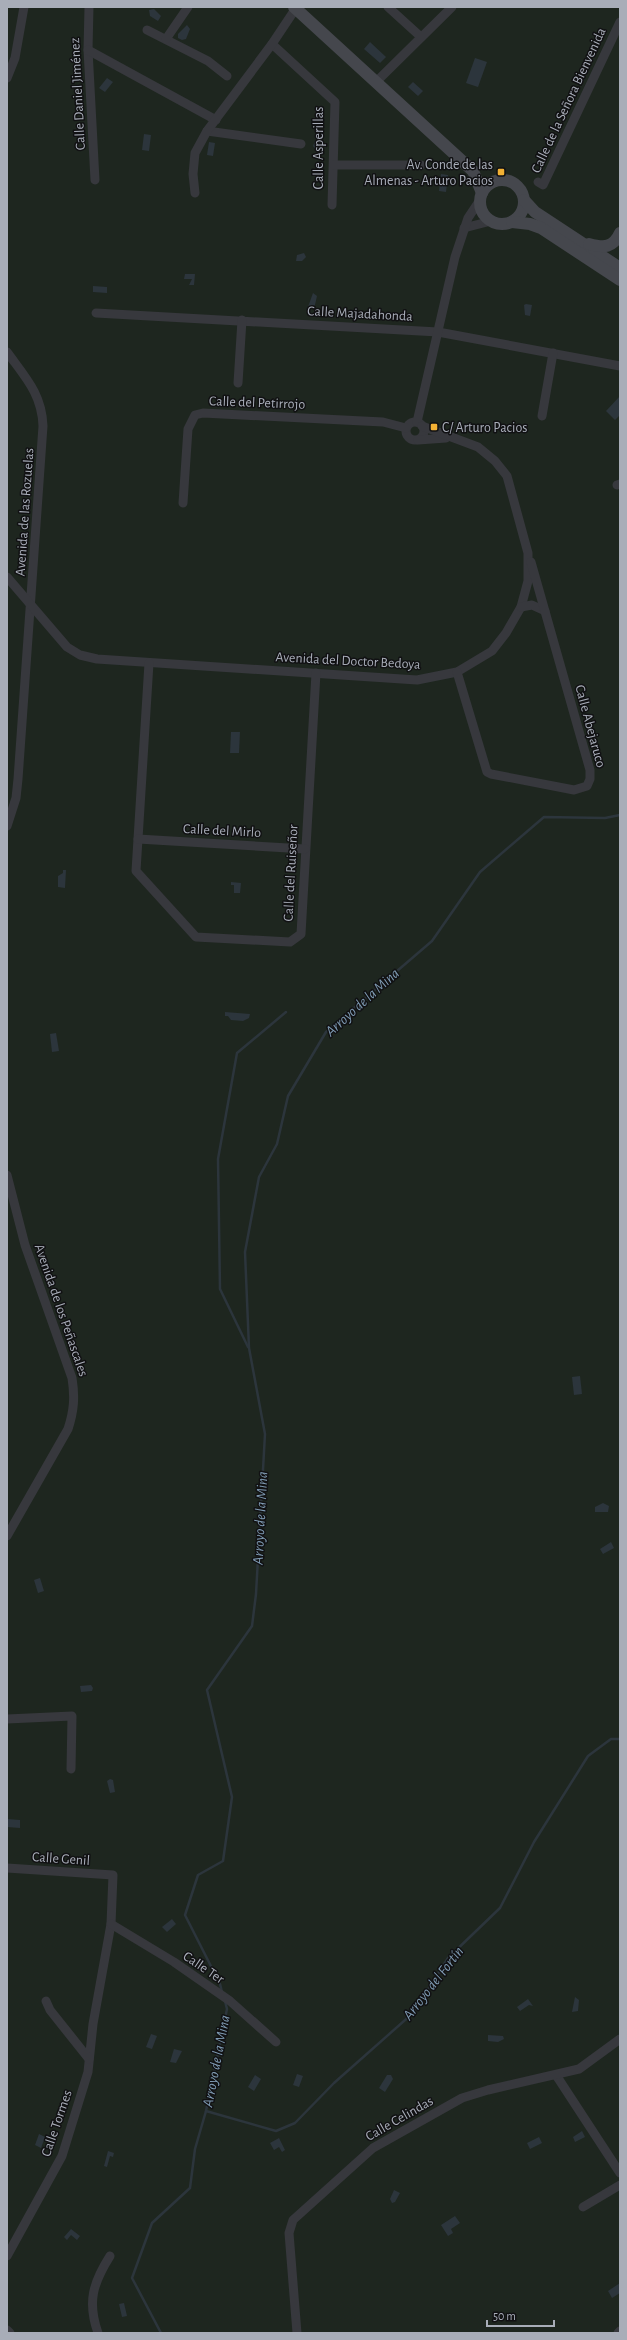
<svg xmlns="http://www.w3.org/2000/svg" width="627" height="2340" viewBox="0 0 627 2340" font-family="'Alegreya Sans',sans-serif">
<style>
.green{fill:#1e261f}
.water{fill:#2c353c}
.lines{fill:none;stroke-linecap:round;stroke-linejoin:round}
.stream{stroke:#2c353c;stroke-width:2.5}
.street{stroke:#37383d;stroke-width:9}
.secondary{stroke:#45474d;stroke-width:12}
.poi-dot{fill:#f2b134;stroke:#111113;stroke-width:1.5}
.labels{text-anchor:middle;stroke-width:3;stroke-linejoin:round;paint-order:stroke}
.street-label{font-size:14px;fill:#a8adb8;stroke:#111113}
.poi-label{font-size:14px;fill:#a8adb8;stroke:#111113;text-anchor:end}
.water-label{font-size:15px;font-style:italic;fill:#7f9bb3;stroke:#111113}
</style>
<rect width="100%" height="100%" fill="#161618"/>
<rect class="green" x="7" y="7" width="613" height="2326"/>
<g class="water">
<polygon points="154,9 161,16 158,21 150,16 149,10"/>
<polygon points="187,25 190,29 186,39 182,40 178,38 178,34"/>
<polygon points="370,42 386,57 380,63 364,49"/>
<polygon points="475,58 487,62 478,87 466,83"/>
<polygon points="107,78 113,82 105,92 99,88"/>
<polygon points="413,82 423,91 418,96 408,87"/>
<polygon points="144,134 151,135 149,151 142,150"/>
<polygon points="319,139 324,147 318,153 313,146 315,141"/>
<polygon points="209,142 215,143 213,156 207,155"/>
<polygon points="441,174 448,175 446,192 439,191"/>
<polygon points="304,253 306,257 302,261 296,261 297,255"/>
<polygon points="185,274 195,274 194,285 189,285 192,279 184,279"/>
<polygon points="93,286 107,287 107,293 93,292"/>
<polygon points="313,293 317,296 314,309 308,307"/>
<polygon points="526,304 532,305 530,316 525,315 524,305"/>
<polygon points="620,396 620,415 615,420 606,411"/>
<polygon points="231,732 240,732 239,753 230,753"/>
<polygon points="63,870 66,870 65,888 58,887 58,876 63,873"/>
<polygon points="231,882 241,883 240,893 234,893 234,885 231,885"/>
<polygon points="225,1012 250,1014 249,1018 243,1021 231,1020 228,1016 225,1016"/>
<polygon points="56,1033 59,1051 52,1052 50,1034"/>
<polygon points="580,1376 582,1394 574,1395 572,1377"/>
<polygon points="603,1503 609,1506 608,1512 595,1512 595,1507"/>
<polygon points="611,1542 614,1548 603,1554 600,1549"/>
<polygon points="40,1578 44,1591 38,1593 34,1580"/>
<polygon points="91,1685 93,1688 92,1691 81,1692 80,1686"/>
<polygon points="110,1779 113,1780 115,1792 110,1793 107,1781"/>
<polygon points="7,1819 20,1820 20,1828 7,1827"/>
<polygon points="172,1919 176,1924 167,1932 162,1927"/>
<polygon points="575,1997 579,2000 578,2011 572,2012"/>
<polygon points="528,1999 533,2006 529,2005 520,2011 517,2007"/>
<polygon points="151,2034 157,2036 152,2049 146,2047"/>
<polygon points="488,2035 503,2036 504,2039 498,2042 488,2041"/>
<polygon points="174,2049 182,2051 176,2063 170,2062"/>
<polygon points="297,2074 303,2076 299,2087 293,2085"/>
<polygon points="255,2075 261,2079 254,2091 248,2087"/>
<polygon points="387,2075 391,2075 393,2079 385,2092 379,2088"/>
<polygon points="582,2131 585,2137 575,2142 573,2137"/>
<polygon points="39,2134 45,2137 41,2148 35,2145"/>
<polygon points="539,2137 542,2143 530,2149 527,2143"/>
<polygon points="279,2138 285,2150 282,2152 279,2147 274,2150 270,2143"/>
<polygon points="108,2151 114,2153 113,2157 110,2156 107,2167 104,2166"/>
<polygon points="394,2190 400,2193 395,2202 392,2203 390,2199"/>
<polygon points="455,2216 460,2223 451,2229 453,2233 448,2236 441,2225"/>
<polygon points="71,2229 80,2236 77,2240 71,2235 67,2240 64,2237"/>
<polygon points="620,2283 620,2293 612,2298 608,2291"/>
<polygon points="124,2303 127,2316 122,2317 119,2304"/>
</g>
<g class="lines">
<g class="stream">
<polyline points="248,1347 220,1289 218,1159 237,1053 286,1012"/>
<polyline points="222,1992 220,1984 185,1915 198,1875 223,1861 232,1797 207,1690 252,1626 256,1594 265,1434 249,1348 245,1252 259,1177 277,1144 288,1096 326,1032 432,941 480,872 544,817 605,818 620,815"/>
<polyline points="206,2111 276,2131 295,2123 334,2083 413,2013 448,1958 500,1908 534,1842 588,1756 611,1739 620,1739"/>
<polyline points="161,2333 132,2278 152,2223 190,2188 195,2149 206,2111 227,2009 225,2001"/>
</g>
<g class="street">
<polyline points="89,7 88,50 95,180"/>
<polyline points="388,7 421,37"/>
<polyline points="147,30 208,61 227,76"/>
<polyline points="166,39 188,7"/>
<polyline points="272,44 335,102 332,205"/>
<polyline points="88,50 216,120"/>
<polyline points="7,78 15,58 24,7"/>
<polyline points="376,82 452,7"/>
<polyline points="207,131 301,144"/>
<polyline points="334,165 421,165"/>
<polyline points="538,182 543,185 620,22"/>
<polyline points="195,193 193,174 195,153 207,131 272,44 296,8"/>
<polyline points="464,228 491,221"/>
<polyline points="96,313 438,332 620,366"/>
<path d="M 7,352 C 25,377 42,394 43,426 L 18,779 L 16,798 L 7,826"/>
<polyline points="238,383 242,320"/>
<polyline points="542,416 553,353"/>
<circle cx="415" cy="431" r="9"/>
<polyline points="417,422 455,257 468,218 480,200"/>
<polyline points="418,440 446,438"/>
<polyline points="617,485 620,484"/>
<polyline points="183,503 188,429 195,415 203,413 383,422 406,428"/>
<polyline points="7,577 67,647 80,655 97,659 417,680 457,672 492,651 506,633 521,607 528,581 528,553 507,476 495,461 478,447 422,426"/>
<polyline points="521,607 532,605 545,611"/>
<polyline points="149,663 136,871 196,937 290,942 301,934 316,673"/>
<polyline points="457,672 487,772 491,774 574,790 587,786 590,779 590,770 531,562"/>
<polyline points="138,839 305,849"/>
<path d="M 7,1175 L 25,1245 L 72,1378 C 75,1397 74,1411 68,1429 L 7,1536"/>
<polyline points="7,1719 72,1716 71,1769"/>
<polyline points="7,1868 113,1875 111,1924 93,2024 88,2072 62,2156 7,2256"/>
<polyline points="111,1924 174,1962 230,2001 276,2042"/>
<polyline points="46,2001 50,2010 89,2059"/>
<polyline points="556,2075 620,2173"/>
<polyline points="583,2207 620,2185"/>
<polyline points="7,2330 10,2333"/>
<path d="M 98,2333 C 87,2302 93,2283 110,2256"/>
<polyline points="297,2333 289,2233 293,2220 373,2148 462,2098 488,2090 579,2069 620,2039"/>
<polyline points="618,2333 620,2331"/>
</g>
<g class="secondary">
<polyline points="294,7 473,171 482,193"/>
<circle cx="502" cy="202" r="22"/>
<polyline points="524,200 535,212 620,268"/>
<polyline points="512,222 530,224 541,228 620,280"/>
<path d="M 589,244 C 604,248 613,248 620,233"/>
</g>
</g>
<g class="poi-dot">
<rect x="497" y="168" width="8" height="8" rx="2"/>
<rect x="430" y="423" width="8" height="8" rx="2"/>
</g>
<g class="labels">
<g class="street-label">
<text transform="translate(77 94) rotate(-93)" y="5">Calle Daniel Jiménez</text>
<text transform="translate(568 100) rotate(-65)" y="5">Calle de la Señora Bienvenida</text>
<text transform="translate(318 148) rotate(-90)" y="5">Calle Asperillas</text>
<text transform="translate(360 313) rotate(3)" y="5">Calle Majadahonda</text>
<text transform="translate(257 402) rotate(2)" y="5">Calle del Petirrojo</text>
<text transform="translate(24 512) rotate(-86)" y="5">Avenida de las Rozuelas</text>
<text transform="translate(348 660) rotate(3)" y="5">Avenida del Doctor Bedoya</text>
<text transform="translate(591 726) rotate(75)" y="5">Calle Abejaruco</text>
<text transform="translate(222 830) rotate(3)" y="5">Calle del Mirlo</text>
<text transform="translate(290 873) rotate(-87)" y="5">Calle del Ruiseñor</text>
<text transform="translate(62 1310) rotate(71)" y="5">Avenida de los Peñascales</text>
<text transform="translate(61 1858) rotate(4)" y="5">Calle Genil</text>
<text transform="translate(204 1967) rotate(34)" y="5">Calle Ter</text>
<text transform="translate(399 2118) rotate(-30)" y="5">Calle Celindas</text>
<text transform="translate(56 2123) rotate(-71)" y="5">Calle Tormes</text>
</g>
<g class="poi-label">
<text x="493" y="169">Av. Conde de las<tspan x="493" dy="16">Almenas - Arturo Pacios</tspan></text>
<text x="442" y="432" text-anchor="start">C/ Arturo Pacios</text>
</g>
<g class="water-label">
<text transform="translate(362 1002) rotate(-42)" y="5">Arroyo de la Mina</text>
<text transform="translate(260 1518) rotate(-87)" y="5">Arroyo de la Mina</text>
<text transform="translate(433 1983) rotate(-52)" y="5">Arroyo del Fortín</text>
<text transform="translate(216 2061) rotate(-79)" y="5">Arroyo de la Mina</text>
</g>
</g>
<rect width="627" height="2340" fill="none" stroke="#a8adb8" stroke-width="16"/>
<path d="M487 2320v6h67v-6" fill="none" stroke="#a8adb8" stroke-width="2"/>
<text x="493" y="2320" font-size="12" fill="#a8adb8" stroke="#111113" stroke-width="3" paint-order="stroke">50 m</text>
</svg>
